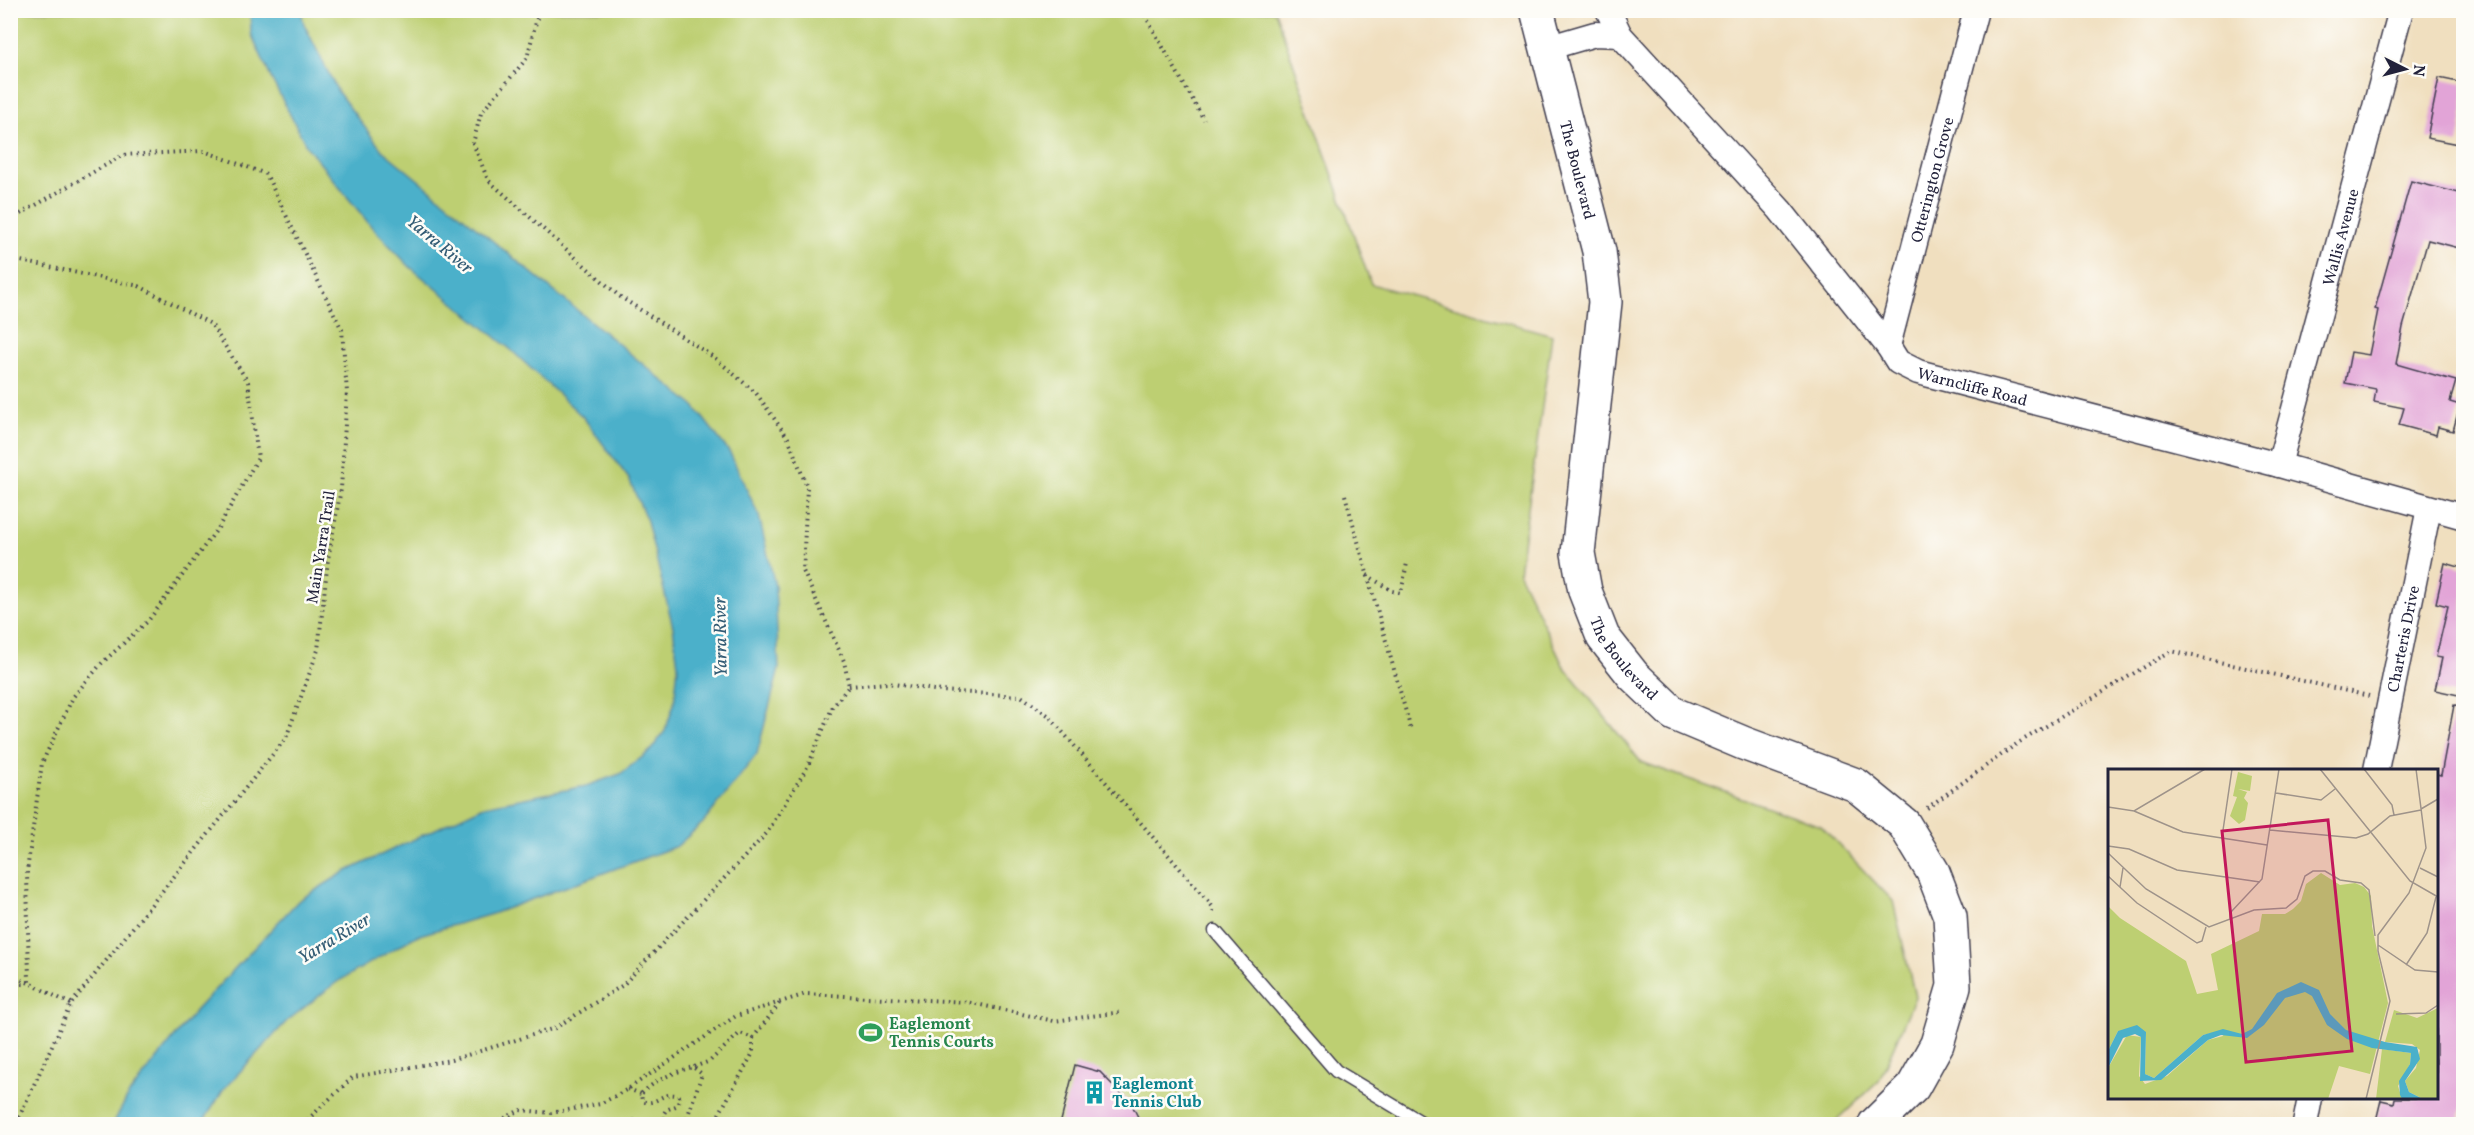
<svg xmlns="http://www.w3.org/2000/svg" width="2474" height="1135" viewBox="0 0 2474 1135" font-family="Vollkorn,serif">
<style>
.green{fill:#bdcf72;stroke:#707856;stroke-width:1.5}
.water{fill:#4bb0ca;stroke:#366982;stroke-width:1.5}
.building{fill:#e2a4d7}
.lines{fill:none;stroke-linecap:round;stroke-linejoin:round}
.lane-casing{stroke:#413e4f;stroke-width:15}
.street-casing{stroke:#413e4f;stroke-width:27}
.secondary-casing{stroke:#413e4f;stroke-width:36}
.path{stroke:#413e4f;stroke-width:4;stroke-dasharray:1.5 4.5;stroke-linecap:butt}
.lane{stroke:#fff;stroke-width:12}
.street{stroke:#fff;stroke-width:24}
.secondary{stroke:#fff;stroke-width:33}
.labels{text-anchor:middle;stroke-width:5;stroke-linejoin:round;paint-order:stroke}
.street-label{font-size:16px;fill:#22223b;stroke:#fdfcf7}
.leisure-label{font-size:16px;font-weight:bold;fill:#27864d;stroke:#fdfcf7;text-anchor:start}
.culture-label{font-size:16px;font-weight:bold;fill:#0d838f;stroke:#fdfcf7;text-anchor:start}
.water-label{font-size:18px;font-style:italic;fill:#325b74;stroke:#fdfcf7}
.inset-road{fill:none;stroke:#9e938a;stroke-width:1.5}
.view{fill:#c2185b;fill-opacity:0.15;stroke:#c2185b;stroke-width:3}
.inset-edge{fill:none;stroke:#22223b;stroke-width:3}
</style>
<rect width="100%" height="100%" fill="#fdfcf7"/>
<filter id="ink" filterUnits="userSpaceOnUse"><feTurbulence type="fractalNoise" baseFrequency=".0167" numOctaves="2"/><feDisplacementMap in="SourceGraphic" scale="12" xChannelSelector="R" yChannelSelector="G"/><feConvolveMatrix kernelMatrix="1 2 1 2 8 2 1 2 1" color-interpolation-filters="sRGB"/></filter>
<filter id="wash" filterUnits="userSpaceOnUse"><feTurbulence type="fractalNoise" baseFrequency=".008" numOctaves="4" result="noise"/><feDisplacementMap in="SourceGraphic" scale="24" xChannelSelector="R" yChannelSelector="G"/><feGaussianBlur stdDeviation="1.35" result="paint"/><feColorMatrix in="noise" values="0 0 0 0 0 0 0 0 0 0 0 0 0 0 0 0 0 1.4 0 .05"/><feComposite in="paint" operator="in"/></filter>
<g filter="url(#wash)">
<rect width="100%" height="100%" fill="#f0dfbf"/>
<polygon class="green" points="10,11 1275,11 1371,284 1552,335 1519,573 1563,665 1641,762 1821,826 1893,901 1915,997 1879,1081 1833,1124 11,1124"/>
<polygon class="water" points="250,11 301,11 304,24 338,92 382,150 694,406 730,453 759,516 775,586 779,669 757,754 704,822 677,846 492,914 416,936 337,982 287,1021 224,1089 202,1124 113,1124 129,1094 196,1010 298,901 343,873 484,806 586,786 620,774 650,751 665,731 674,704 678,666 673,627 647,521 629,479 583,417 510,349 410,267 370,225 307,147 271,78 251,33"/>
<g id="blocks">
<g class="building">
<polygon points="2439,78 2463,83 2463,116 2458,144 2427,138"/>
<polygon points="2411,181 2463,194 2463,249 2428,240 2403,327 2396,364 2456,381 2450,402 2460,405 2453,431 2438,427 2436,435 2399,425 2404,408 2374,402 2376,389 2345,383 2351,352 2369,355 2378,310 2375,309"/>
<polygon points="2445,563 2463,568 2463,696 2435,690 2442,658 2436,657 2448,606 2436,603"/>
<polygon points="2454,705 2463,706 2463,1103 2458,1125 2375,1125 2381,1100 2394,1103 2395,1098 2436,1098 2436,774 2441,775"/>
<polygon points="1075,1065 1100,1072 1132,1105 1142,1125 1060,1125"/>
</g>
</g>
</g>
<g filter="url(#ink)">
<use href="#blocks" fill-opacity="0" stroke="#413e4f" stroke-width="1.5"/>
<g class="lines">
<defs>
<polyline id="lane" points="1215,931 1336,1071 1424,1124"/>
<g id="street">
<path id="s1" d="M 1608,10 L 1620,35 L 1780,210 L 1888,346 L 1898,362 L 1918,372 L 2279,465 L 2464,517"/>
<polyline points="1547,48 1595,34 1620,35"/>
<path id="s2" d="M 1888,346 L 1976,10"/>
<path id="s3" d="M 2279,465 L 2401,10"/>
<path id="s4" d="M 2376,770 L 2429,508"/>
<polyline points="2305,1124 2310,1098"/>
</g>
<g id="secondary">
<path id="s5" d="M 1537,10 L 1599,251 L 1605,302 L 1578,553 L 1585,591 L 1603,637 L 1633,675 L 1674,714 L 1743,743 L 1856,785 L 1904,824 L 1933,872 L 1950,916 L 1954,986 L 1937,1044 L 1913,1087 L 1875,1124"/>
</g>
</defs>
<use href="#lane" class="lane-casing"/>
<use href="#street" class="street-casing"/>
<use href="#secondary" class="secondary-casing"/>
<g class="path">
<polyline points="1142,10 1204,120"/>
<polyline points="10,220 123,155 204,151 266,174 342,330 347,392 341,489 328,559 318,650 286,738 71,1004 16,1124"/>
<polyline points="10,264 21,261 139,286 211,324 248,382 258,458 218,528 148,621 102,663 73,697 42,763 27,871 29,983 71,1004"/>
<polyline points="1345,495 1411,730"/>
<polyline points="1367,575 1392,591 1401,593 1407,563"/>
<polyline points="849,686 887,683 941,691 1021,696 1048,715 1213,907 1213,915"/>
<polyline points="1927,808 2018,743 2171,651 2369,696"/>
<polyline points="10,976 29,983"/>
<polyline points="10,984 26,984"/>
<polyline points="753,1038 782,1000"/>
<polyline points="694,1067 710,1061 740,1033 753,1038 753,1053 718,1116 715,1124"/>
<polyline points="628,1089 641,1094"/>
<polyline points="303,1124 353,1077 451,1060 555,1028 623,985 767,833 808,766 832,708 849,686 844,661 803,571 807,487 788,438 756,393 715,358 619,296 488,180 473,143 481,113 527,58 539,10"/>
<polyline points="494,1124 520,1110 551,1113 600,1104 628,1089 736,1016 806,994 967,1002 1054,1021 1122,1012"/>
<polyline points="629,1124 637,1119 646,1124"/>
<path d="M 665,1124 L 663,1115 L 666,1110 L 678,1105 L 679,1096 C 661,1090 657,1107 642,1101 L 641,1094 C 655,1080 674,1072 693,1067 L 702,1074 L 685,1124"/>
</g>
<use href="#lane" class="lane"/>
<use href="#street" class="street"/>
<use href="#secondary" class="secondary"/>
</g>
</g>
<defs>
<symbol id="stadium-bare" viewBox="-9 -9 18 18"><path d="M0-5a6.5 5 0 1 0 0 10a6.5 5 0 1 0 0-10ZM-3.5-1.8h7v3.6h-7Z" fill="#2e9e5b" stroke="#fdfcf7" stroke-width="2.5" paint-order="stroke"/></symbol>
<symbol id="building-bare" viewBox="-9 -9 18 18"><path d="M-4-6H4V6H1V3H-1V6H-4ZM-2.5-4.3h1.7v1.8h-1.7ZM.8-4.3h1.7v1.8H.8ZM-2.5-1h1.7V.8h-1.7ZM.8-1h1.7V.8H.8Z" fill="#0f9aa8" stroke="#fdfcf7" stroke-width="2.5" paint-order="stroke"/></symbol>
</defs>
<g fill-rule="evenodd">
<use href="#stadium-bare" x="854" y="1016" width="33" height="33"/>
<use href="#building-bare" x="1078" y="1076" width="33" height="33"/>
</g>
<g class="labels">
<g class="street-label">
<text dy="6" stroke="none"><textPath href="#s5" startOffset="165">The Boulevard</textPath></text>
<text dy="6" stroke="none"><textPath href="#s2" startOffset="172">Otterington Grove</textPath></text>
<text dy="6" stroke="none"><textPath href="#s3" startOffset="236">Wallis Avenue</textPath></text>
<text dy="6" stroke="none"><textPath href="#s1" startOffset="536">Warncliffe Road</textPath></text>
<text transform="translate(320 547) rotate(-81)" y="6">Main Yarra Trail</text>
<text dy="6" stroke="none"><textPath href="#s4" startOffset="134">Charteris Drive</textPath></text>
<text dy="6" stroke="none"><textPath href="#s5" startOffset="670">The Boulevard</textPath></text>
</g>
<g class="leisure-label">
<text x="889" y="1029">Eaglemont<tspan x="889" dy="18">Tennis Courts</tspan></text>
</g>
<g class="culture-label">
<text x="1112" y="1089">Eaglemont<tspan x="1112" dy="18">Tennis Club</tspan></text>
</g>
<g class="water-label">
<text transform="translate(440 244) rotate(40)" y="6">Yarra River</text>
<text transform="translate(720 637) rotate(-91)" y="6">Yarra River</text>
<text transform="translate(334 938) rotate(-31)" y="6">Yarra River</text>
</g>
</g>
<g transform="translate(2108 769)">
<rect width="330" height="330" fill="#f0dfbf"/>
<path d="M 130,3 L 144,7 L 142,22 L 130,20 L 139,23 L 136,29 L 140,34 L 137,51 L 131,55 L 122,47 L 129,28 L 125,27 ZM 213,104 L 232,116 L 247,114 L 256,118 L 263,127 L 264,157 L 280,234 L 262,305 L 231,297 L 220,330 L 0,330 L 0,299 L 19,266 L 33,268 L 31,307 L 37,315 L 59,307 L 100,271 L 115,267 L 117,261 L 95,266 L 46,309 L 37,305 L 38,263 L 10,262 L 0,282 L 0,137 L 12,149 L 78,192 L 89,225 L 110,221 L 103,185 L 151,162 L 154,145 L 177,145 L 185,140 L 193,132 L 198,115 ZM 330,239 L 330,330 L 315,330 L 301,323 L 297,312 L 308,299 L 312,281 L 304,275 L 277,273 L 286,241 L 309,249 ZM 274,280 L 303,284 L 302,295 L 290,317 L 294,330 L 268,330 Z" fill="#bdcf72"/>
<path d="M 193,213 L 211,221 L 222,245 L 238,261 L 277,273 L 309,278 L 312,290 L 297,312 L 301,323 L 315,330 L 294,330 L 292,326 L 291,312 L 302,295 L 303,284 L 264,279 L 239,270 L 219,256 L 204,227 L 197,223 L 177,229 L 156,256 L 139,269 L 113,266 L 100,271 L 53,311 L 32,312 L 33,268 L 27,265 L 15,269 L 0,299 L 0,282 L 10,262 L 29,256 L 38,263 L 37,305 L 46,309 L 95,266 L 115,260 L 134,265 L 144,260 L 169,224 Z" fill="#4bb0ca"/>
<path class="inset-road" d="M 212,0 L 302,112 L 330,128M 256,0 L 284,36 L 286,46M 168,24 L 213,31 L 227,20M 0,38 L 26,42 L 97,0M 313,40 L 330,30M 26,42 L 75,63 L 159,76M 162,61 L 248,69 L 260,65 L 282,47 L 313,41M 114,68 L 124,0M 0,77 L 21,80 L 69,101 L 152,113M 0,84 L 38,120 L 101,158 L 146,141 L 178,139 L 189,130 L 197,107 L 205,102 L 217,102 L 232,111 L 253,114 L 261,121 L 267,167M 312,99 L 330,108M 0,107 L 29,134 L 89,174 L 94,172 L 98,158M 12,118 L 15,99M 122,150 L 122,144 L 154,110 L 171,0M 270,176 L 307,201 L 330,203M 298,196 L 319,164 L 328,128M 288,245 L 318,244 L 330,236M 258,330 L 282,232 L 270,182 L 270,166 L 301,124 L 318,79 L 308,0"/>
<path class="view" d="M 220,51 L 244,282 L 138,293 L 114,62 Z"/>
<rect width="330" height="330" class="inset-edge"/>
</g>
<rect width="2474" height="1135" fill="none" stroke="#fdfcf7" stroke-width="36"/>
<g transform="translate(2405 69) rotate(96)" stroke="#fdfcf7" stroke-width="4.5" paint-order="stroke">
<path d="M0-4.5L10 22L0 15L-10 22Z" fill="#22223b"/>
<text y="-9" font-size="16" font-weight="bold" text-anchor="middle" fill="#22223b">N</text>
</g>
</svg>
